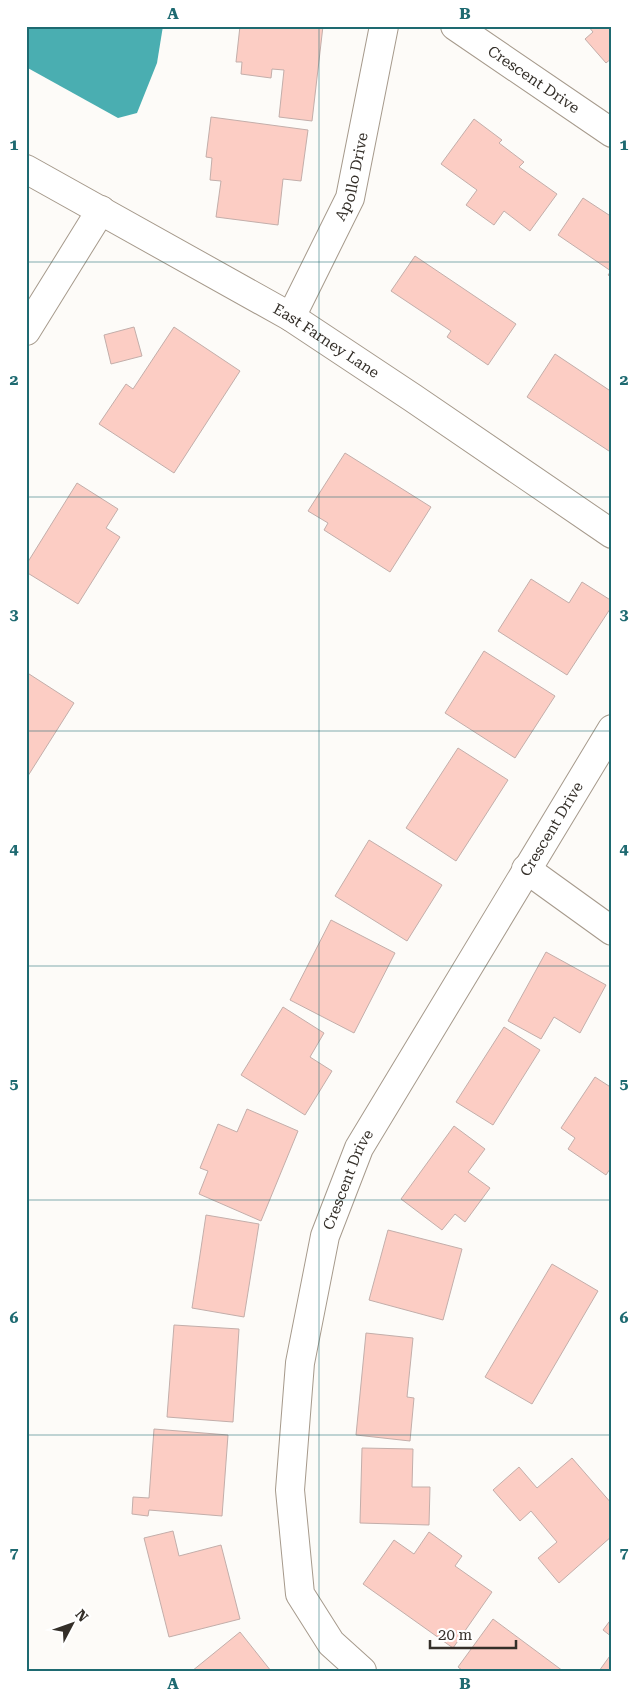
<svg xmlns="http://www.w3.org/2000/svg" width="638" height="1697" viewBox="0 0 638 1697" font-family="'Roboto Serif',serif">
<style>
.water{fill:#4aaeb1}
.building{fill:#fccdc4;stroke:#c3aeaa}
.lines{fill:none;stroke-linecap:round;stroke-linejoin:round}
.street-casing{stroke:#a69a8c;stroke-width:30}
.street{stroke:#fff;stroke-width:28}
.grid{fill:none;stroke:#1e6a71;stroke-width:1;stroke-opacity:0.55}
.labels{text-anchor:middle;stroke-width:4.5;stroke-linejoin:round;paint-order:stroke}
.street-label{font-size:15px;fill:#342f29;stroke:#fff}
.neatline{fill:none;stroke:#1e6a71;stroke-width:2}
.grid-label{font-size:16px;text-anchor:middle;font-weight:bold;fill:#1e6a71}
</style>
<rect width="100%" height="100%" fill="#fdfbf8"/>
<polygon class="water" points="26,26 163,26 157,63 137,113 118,118 26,67"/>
<g class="building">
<polygon points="240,26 323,26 312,121 279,117 284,70 272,69 271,78 241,74 242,62 236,62"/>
<polygon points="588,26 612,26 612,58 606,63 585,39 593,32"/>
<polygon points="211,117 308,130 301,181 283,179 278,225 216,217 221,181 210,180 212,158 206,157"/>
<polygon points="474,119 502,140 499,143 524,162 519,167 557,194 530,231 504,211 494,225 466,205 477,190 441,164"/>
<polygon points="583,198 612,217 612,278 608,275 611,271 558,235"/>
<polygon points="415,256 516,324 488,365 447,337 451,331 391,291"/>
<polygon points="134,327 142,356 111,364 104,335"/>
<polygon points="174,327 240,371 174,473 99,424 126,384 133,389"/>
<polygon points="555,354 612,392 612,453 527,397"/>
<polygon points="345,453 431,507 390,572 324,530 328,523 308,511"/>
<polygon points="77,483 118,509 106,528 120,537 78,604 26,572 26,565"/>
<polygon points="531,579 569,603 582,582 612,601 612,606 567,675 498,631"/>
<polygon points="484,651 555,696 515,758 445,713"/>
<polygon points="26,672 74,703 26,779"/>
<polygon points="458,748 508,780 456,861 406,828"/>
<polygon points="369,840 442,885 407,941 335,896"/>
<polygon points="331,920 395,953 354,1033 290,1000"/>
<polygon points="546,952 606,985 580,1033 554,1017 541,1039 508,1021"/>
<polygon points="283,1007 324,1033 310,1057 332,1071 305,1115 241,1075"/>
<polygon points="504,1027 540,1050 493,1125 456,1102"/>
<polygon points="595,1077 612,1088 612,1166 606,1175 568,1149 575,1138 561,1128"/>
<polygon points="247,1109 298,1131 261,1221 199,1194 208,1171 200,1168 218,1124 237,1132"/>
<polygon points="454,1126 485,1149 468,1172 490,1188 465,1222 455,1214 442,1230 401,1199"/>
<polygon points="206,1215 259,1224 244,1317 192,1308"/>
<polygon points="388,1230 462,1249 443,1320 369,1300"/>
<polygon points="552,1264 598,1291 532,1404 485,1377"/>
<polygon points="174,1325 239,1329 233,1422 167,1417"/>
<polygon points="366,1333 413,1338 407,1397 414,1398 410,1441 356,1435"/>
<polygon points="154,1429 228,1435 222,1516 149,1510 148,1516 132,1514 133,1497 149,1498"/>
<polygon points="362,1448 413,1449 412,1487 430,1487 429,1525 360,1523"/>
<polygon points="572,1458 612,1504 612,1536 559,1583 538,1558 557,1542 531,1511 520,1521 493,1490 519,1467 537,1488"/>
<polygon points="173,1531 179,1556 221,1545 240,1619 169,1637 144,1538"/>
<polygon points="429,1532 462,1556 455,1566 492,1592 453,1648 363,1584 394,1540 414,1554"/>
<polygon points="612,1618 612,1637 603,1630"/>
<polygon points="493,1619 563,1671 463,1671 458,1667"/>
<polygon points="240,1632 271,1671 192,1671"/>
<polygon points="612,1653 612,1671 599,1671"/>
</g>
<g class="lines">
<defs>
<g id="street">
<path id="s1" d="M 455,26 L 612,133"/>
<path id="s2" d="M 26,169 L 291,317 L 413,398 L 612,534"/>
<path id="s3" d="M 291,317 L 350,198 L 384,26"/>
<polyline points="26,331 101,210"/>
<polyline points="526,869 612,931"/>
<path id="s4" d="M 362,1671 L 331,1643 L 300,1594 L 290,1490 L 300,1363 L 325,1236 L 359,1148 L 612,729"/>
</g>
</defs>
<use href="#street" class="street-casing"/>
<use href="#street" class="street"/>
</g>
<path class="grid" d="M 319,26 L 319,1671M 26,262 L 612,262M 26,497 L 612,497M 26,731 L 612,731M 26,966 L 612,966M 26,1200 L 612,1200M 26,1435 L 612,1435"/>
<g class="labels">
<g class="street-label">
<text dy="5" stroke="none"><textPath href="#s1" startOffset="95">Crescent Drive</textPath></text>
<text dy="5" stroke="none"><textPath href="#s3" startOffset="154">Apollo Drive</textPath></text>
<text dy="5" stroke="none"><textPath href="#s2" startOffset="346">East Farney Lane</textPath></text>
<text dy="5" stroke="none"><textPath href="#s4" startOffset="928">Crescent Drive</textPath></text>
<text dy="5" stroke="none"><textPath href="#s4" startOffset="522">Crescent Drive</textPath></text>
</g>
</g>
<rect width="638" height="1697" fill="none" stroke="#ffffff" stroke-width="55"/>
<g transform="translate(72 1624) rotate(49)" stroke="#ffffff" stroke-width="4" paint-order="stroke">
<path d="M0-4L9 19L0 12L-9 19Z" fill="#342f29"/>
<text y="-8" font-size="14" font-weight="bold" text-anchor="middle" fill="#342f29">N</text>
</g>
<path d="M430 1640v8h86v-8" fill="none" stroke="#342f29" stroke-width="2.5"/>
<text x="438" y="1640" font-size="15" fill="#342f29" stroke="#ffffff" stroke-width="4" paint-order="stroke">20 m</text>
<rect x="28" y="28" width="582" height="1642" class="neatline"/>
<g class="grid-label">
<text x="173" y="19">A</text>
<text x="465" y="19">B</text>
<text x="14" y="150">1</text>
<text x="624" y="150">1</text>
<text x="14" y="385">2</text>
<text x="624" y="385">2</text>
<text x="14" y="620">3</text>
<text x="624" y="620">3</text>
<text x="14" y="854">4</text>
<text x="624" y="854">4</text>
<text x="14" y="1089">5</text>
<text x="624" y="1089">5</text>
<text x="14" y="1323">6</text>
<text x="624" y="1323">6</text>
<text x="14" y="1558">7</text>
<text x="624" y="1558">7</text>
<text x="173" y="1689">A</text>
<text x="465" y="1689">B</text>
</g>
</svg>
